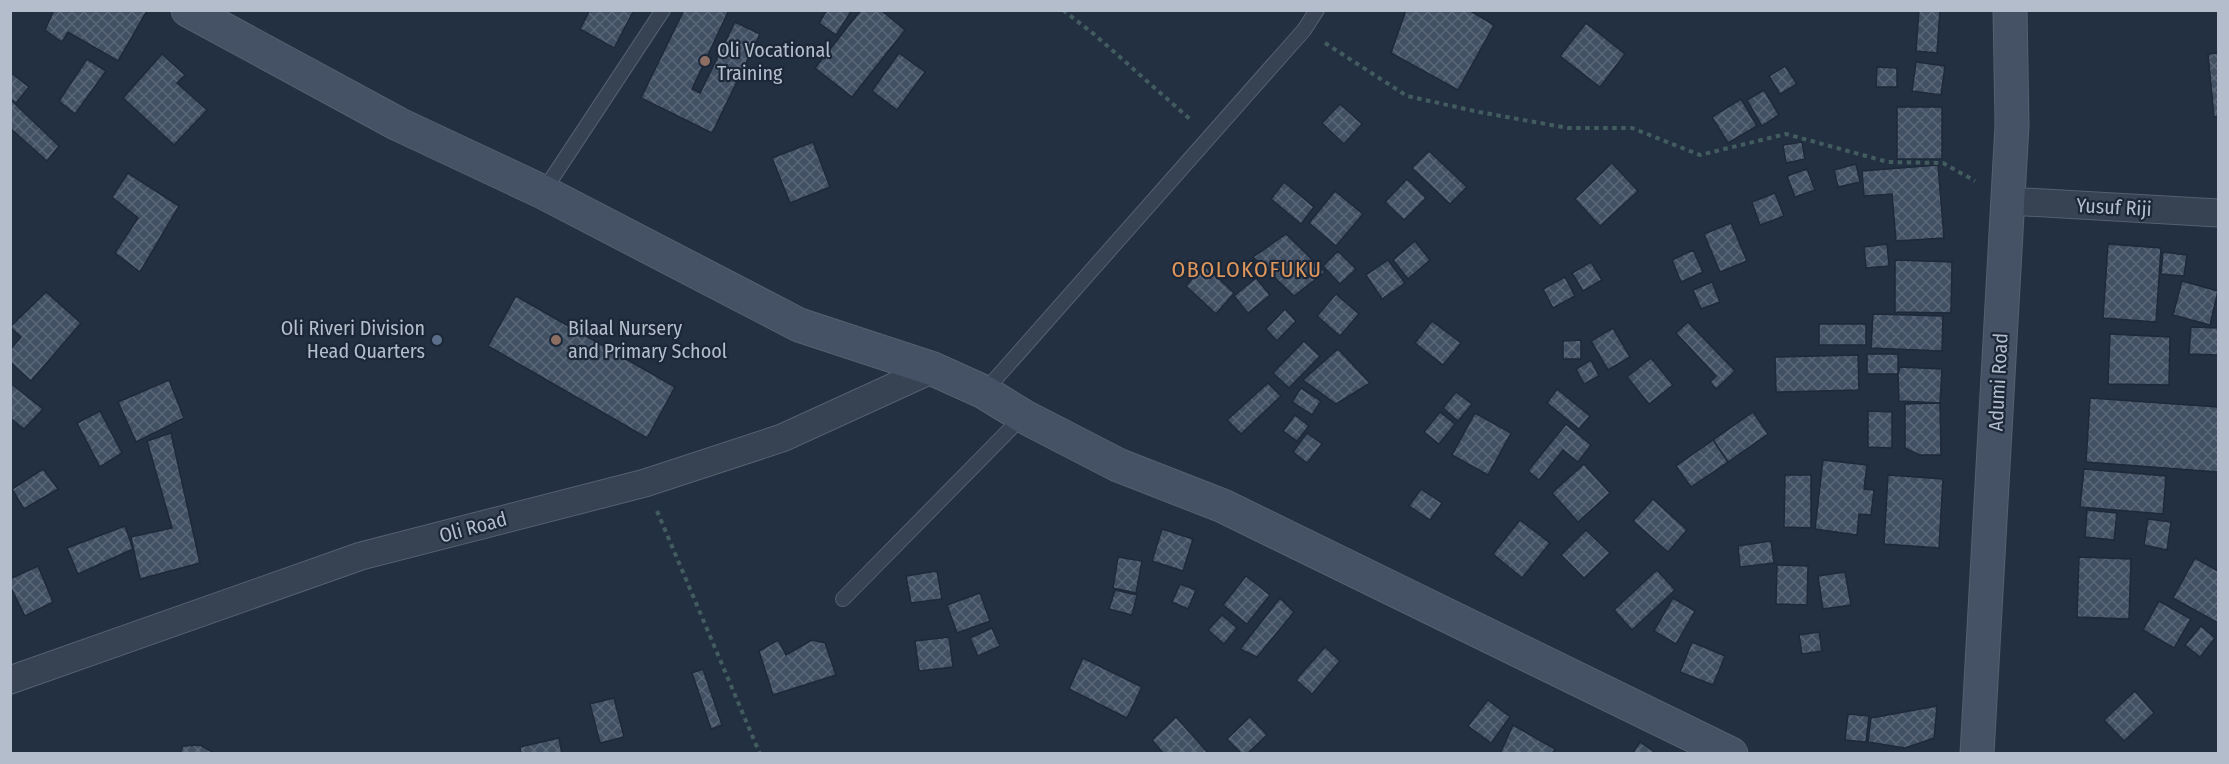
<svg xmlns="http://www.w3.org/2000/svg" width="2229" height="764" viewBox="0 0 2229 764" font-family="'Fira Sans Condensed',sans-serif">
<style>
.building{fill:url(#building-cross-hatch);stroke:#1e2939;stroke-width:1.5}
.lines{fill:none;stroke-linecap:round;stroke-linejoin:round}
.lane-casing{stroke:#55606f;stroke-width:16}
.street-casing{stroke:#55606f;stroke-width:29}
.secondary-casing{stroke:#55606f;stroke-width:35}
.path{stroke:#435c60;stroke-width:4;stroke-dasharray:4.5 4.5;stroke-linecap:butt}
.lane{stroke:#374252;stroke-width:14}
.street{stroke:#374252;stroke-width:27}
.secondary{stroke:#455165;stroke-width:33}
.education-dot{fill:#8d6e63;stroke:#1c2737;stroke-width:2}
.service-dot{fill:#5c6f8a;stroke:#1c2737;stroke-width:2}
.labels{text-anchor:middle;stroke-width:4.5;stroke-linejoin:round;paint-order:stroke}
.poi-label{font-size:20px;fill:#b4bdcc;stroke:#1c2737;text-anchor:start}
.street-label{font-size:20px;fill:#b4bdcc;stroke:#1c2737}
.quarter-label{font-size:22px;letter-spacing:1.5px;fill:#df965c;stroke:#1c2737}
</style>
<defs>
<pattern id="building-cross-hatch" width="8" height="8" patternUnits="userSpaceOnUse" patternTransform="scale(1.5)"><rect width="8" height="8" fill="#425064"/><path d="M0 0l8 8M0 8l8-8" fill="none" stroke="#5b6779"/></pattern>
</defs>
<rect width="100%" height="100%" fill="#233042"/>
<g class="building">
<polygon points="54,10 146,10 147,11 118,61 68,32 62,42 45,30"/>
<polygon points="590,10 634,10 614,48 580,29"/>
<polygon points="684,10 729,10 692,89 700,93 735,22 760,34 712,133 641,98"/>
<polygon points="827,10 852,10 836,35 819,23"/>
<polygon points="861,10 881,10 905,30 852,97 815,68"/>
<polygon points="1406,10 1469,10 1494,25 1458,90 1391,53"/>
<polygon points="1919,10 1940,10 1937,53 1916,51"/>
<polygon points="1586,23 1625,54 1600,87 1560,56"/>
<polygon points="899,53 925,72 897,110 872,91"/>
<polygon points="2218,53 2218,116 2214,117 2208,54"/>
<polygon points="162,54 185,75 177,83 207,110 174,145 123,98"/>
<polygon points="87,59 106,71 75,114 59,101"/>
<polygon points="1916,62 1945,66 1941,95 1912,91"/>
<polygon points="1785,66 1797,84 1780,94 1769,76"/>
<polygon points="1877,67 1897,68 1897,87 1876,87"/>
<polygon points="10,72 29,87 16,103 10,99"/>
<polygon points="1764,90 1779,115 1762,126 1747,100"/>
<polygon points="10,99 59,146 47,161 10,128"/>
<polygon points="1741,99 1757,126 1728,143 1712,117"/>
<polygon points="1340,104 1362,124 1344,144 1322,123"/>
<rect x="1897" y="107" width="45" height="52"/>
<polygon points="813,142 830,187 790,203 772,158"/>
<polygon points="1802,142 1805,159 1786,163 1783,145"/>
<polygon points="1429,151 1467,187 1450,204 1412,168"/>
<polygon points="1612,163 1638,191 1600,226 1575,199"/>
<polygon points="1856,164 1860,182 1838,187 1834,170"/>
<polygon points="1938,165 1944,238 1896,241 1892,194 1864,196 1862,171"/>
<polygon points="1807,169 1815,190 1795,197 1787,176"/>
<polygon points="128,173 179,206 140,272 115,253 138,218 112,197"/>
<polygon points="1407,179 1426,198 1404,220 1385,202"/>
<polygon points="1284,182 1314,207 1301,224 1271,199"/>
<polygon points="1335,191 1363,214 1336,246 1309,223"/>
<polygon points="1775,193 1784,216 1760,225 1752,202"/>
<polygon points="1731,223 1747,261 1720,272 1704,234"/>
<polygon points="1286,234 1325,272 1294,296 1253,257"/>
<polygon points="1415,241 1430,260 1408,279 1393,260"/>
<polygon points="1887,244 1889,266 1866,268 1864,247"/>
<polygon points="2108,244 2161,248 2156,322 2103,318"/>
<polygon points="1693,250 1703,272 1681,282 1672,260"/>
<polygon points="1338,251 1356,269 1340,284 1323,266"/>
<polygon points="2163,252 2187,255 2184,276 2161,274"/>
<polygon points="1388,260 1405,283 1382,299 1366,275"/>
<polygon points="1895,260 1952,262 1951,313 1895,312"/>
<polygon points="1591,262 1602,280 1583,291 1572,273"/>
<polygon points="1204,265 1234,293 1216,314 1186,286"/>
<polygon points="1565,277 1575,296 1553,308 1543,289"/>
<polygon points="1256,278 1270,295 1248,313 1234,296"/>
<polygon points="2182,281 2218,291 2210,325 2173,315"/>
<polygon points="1712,282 1720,302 1701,309 1693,290"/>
<polygon points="46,292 81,323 31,381 10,362 10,350 21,337 10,327"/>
<polygon points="1336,294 1359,314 1340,336 1317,316"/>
<polygon points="516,296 675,387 647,438 488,346"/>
<polygon points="1285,309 1296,321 1277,341 1266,329"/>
<polygon points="1873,314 1943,316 1942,351 1871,348"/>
<polygon points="1432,321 1461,343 1443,365 1415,343"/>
<polygon points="1688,322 1735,371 1716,389 1710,382 1716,376 1676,333"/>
<rect x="1819" y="324" width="47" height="21"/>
<polygon points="2191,327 2218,328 2218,355 2189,354"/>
<polygon points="1613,328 1630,357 1608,370 1591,341"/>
<polygon points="2110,334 2170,337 2169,385 2108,384"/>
<polygon points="1581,340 1581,359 1563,359 1563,341"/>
<polygon points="1304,341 1320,356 1289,388 1273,373"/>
<polygon points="1338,349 1370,383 1336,404 1303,380"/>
<rect x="1867" y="354" width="31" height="20"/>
<polygon points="1858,355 1859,390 1776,392 1775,357"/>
<polygon points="1651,358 1673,385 1649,404 1627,377"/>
<polygon points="1591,360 1599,376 1584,384 1576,369"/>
<polygon points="1900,367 1942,369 1940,403 1899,401 1898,374"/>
<polygon points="169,380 184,418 136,442 118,402"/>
<polygon points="10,383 43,409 24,429 10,418"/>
<polygon points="1268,383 1281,396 1241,434 1227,420"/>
<polygon points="1301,388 1321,401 1312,415 1292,402"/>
<polygon points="1557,389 1590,416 1579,429 1547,403"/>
<polygon points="1456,392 1472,404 1458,421 1443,408"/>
<polygon points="2090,398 2218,407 2218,472 2086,462"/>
<polygon points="1940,403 1941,455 1920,455 1905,448 1905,404"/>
<polygon points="100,411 122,453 100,467 77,423"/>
<polygon points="1868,411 1892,412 1892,448 1868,447"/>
<polygon points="1440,412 1455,424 1439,444 1424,432"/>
<polygon points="1753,412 1768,434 1728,462 1713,440"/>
<polygon points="1475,413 1511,433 1488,475 1452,455"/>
<polygon points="1295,415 1309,426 1297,441 1283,431"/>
<polygon points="1566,424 1591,445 1578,462 1563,450 1539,480 1528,471"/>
<polygon points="171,433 200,563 140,579 131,537 172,528 147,441"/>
<polygon points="1307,433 1322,444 1307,463 1293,452"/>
<polygon points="1713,440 1728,462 1691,487 1676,466"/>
<polygon points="1823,460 1867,465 1864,489 1874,490 1871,515 1859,514 1857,535 1815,529"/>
<polygon points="1584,464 1610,493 1578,522 1552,493"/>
<polygon points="43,469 58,489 24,509 12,489"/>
<polygon points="2084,469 2166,476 2163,514 2080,507"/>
<polygon points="1785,475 1811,475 1811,528 1784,527"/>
<polygon points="1888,475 1943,479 1939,548 1884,544"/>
<polygon points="1421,489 1442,503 1430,520 1409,506"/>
<polygon points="1653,499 1687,530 1668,552 1633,521"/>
<polygon points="2087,510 2117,513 2114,540 2085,537"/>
<polygon points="2148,519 2171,522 2167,550 2144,545"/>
<polygon points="1520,520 1550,543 1522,578 1493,554"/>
<polygon points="125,526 133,549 78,574 67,548"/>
<polygon points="1162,529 1193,539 1183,571 1152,561"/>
<polygon points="1586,530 1610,553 1584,578 1561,555"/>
<polygon points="1771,541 1774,563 1740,567 1738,546"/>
<polygon points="1118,557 1142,561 1136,593 1113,588"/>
<polygon points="2079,557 2131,559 2129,619 2077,617"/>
<polygon points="2195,558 2218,571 2218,623 2173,598"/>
<polygon points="1777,565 1808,566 1807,605 1776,604"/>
<polygon points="38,566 53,602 25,616 10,586 10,579"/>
<polygon points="1657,570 1675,590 1632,630 1614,610"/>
<polygon points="937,571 942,599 911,603 906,576"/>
<polygon points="1845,572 1851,605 1823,609 1818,576"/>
<polygon points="1246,576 1270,595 1247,624 1223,605"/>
<polygon points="1180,584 1196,590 1188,609 1172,602"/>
<polygon points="1115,590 1137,595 1132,615 1109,609"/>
<polygon points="980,593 990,621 957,633 947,605"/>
<polygon points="1280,598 1294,612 1257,657 1240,649"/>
<polygon points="1673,598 1695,611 1676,644 1654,631"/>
<polygon points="2159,601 2191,619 2174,648 2143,630"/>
<polygon points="1222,615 1237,628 1224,644 1208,630"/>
<polygon points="2201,626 2215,638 2200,657 2185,645"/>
<polygon points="992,628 1000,646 978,656 970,638"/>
<polygon points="1819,632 1822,651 1802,654 1799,635"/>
<polygon points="949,637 953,667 919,671 915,641"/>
<polygon points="778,640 786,655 812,640 825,643 836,675 773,695 759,651"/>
<polygon points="1692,642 1725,656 1713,685 1680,672"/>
<polygon points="1325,647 1340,661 1312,694 1296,680"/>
<polygon points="1083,658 1142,687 1127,718 1069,689"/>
<polygon points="703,669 722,725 711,729 692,673"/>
<polygon points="2135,691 2154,713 2124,741 2104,720"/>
<polygon points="614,698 624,737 600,743 590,704"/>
<polygon points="1488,700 1510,717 1491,743 1468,726"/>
<polygon points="1937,706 1934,738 1905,748 1868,742 1871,718"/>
<polygon points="1848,714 1869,716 1866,742 1845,740"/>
<polygon points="1176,717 1209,754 1164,754 1152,740"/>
<polygon points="1250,717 1267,735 1247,754 1242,754 1227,739"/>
<polygon points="1513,725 1555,749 1552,754 1500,754"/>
<polygon points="559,738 562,754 521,754 520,747"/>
<polygon points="1640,742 1657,754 1632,754"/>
<polygon points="200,745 216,754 180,754 183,746"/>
</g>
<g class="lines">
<defs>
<g id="lane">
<polyline points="543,192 663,10"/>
<polyline points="984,392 1304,30 1317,10"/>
<polyline points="843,599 1023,416"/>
</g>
<g id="street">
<polyline points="2009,201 2218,213"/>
<polyline points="10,680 361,556 645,483 782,438 933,369"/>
</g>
<g id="secondary">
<polyline points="188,10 398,124 543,192 799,325 933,369 984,392 1023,416 1118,465 1223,506 1731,754"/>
<polyline points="1977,754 2012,125 2010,10"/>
</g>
</defs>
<use href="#lane" class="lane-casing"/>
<use href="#street" class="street-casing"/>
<use href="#secondary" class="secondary-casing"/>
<g class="path">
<polyline points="1063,10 1095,35 1192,121"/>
<polyline points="1325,43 1407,96 1479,112 1568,128 1632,128 1700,155 1786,134 1888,162 1943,163 1975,181"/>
<polyline points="657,511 760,754"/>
</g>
<use href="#lane" class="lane"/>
<use href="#street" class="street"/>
<use href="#secondary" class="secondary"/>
</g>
<g class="education-dot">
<circle cx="705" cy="61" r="6"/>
<circle cx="556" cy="340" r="6"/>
</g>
<circle class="service-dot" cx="437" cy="340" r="6"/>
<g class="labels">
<g class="poi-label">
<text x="717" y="57">Oli Vocational<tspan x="717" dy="23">Training</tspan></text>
<text x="425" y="335" text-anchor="end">Oli Riveri Division<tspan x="425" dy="23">Head Quarters</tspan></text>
<text x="568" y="335">Bilaal Nursery<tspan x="568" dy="23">and Primary School</tspan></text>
</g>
<g class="street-label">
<text transform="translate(2114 207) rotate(3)" y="7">Yusuf Riji</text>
<text transform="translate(1998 382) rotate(-87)" y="7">Adumi Road</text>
<text transform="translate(473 527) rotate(-15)" y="7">Oli Road</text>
</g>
<g class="quarter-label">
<text x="1247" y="277">OBOLOKOFUKU</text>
</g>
</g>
<rect width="2229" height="764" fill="none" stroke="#b4bdcc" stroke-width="24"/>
</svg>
